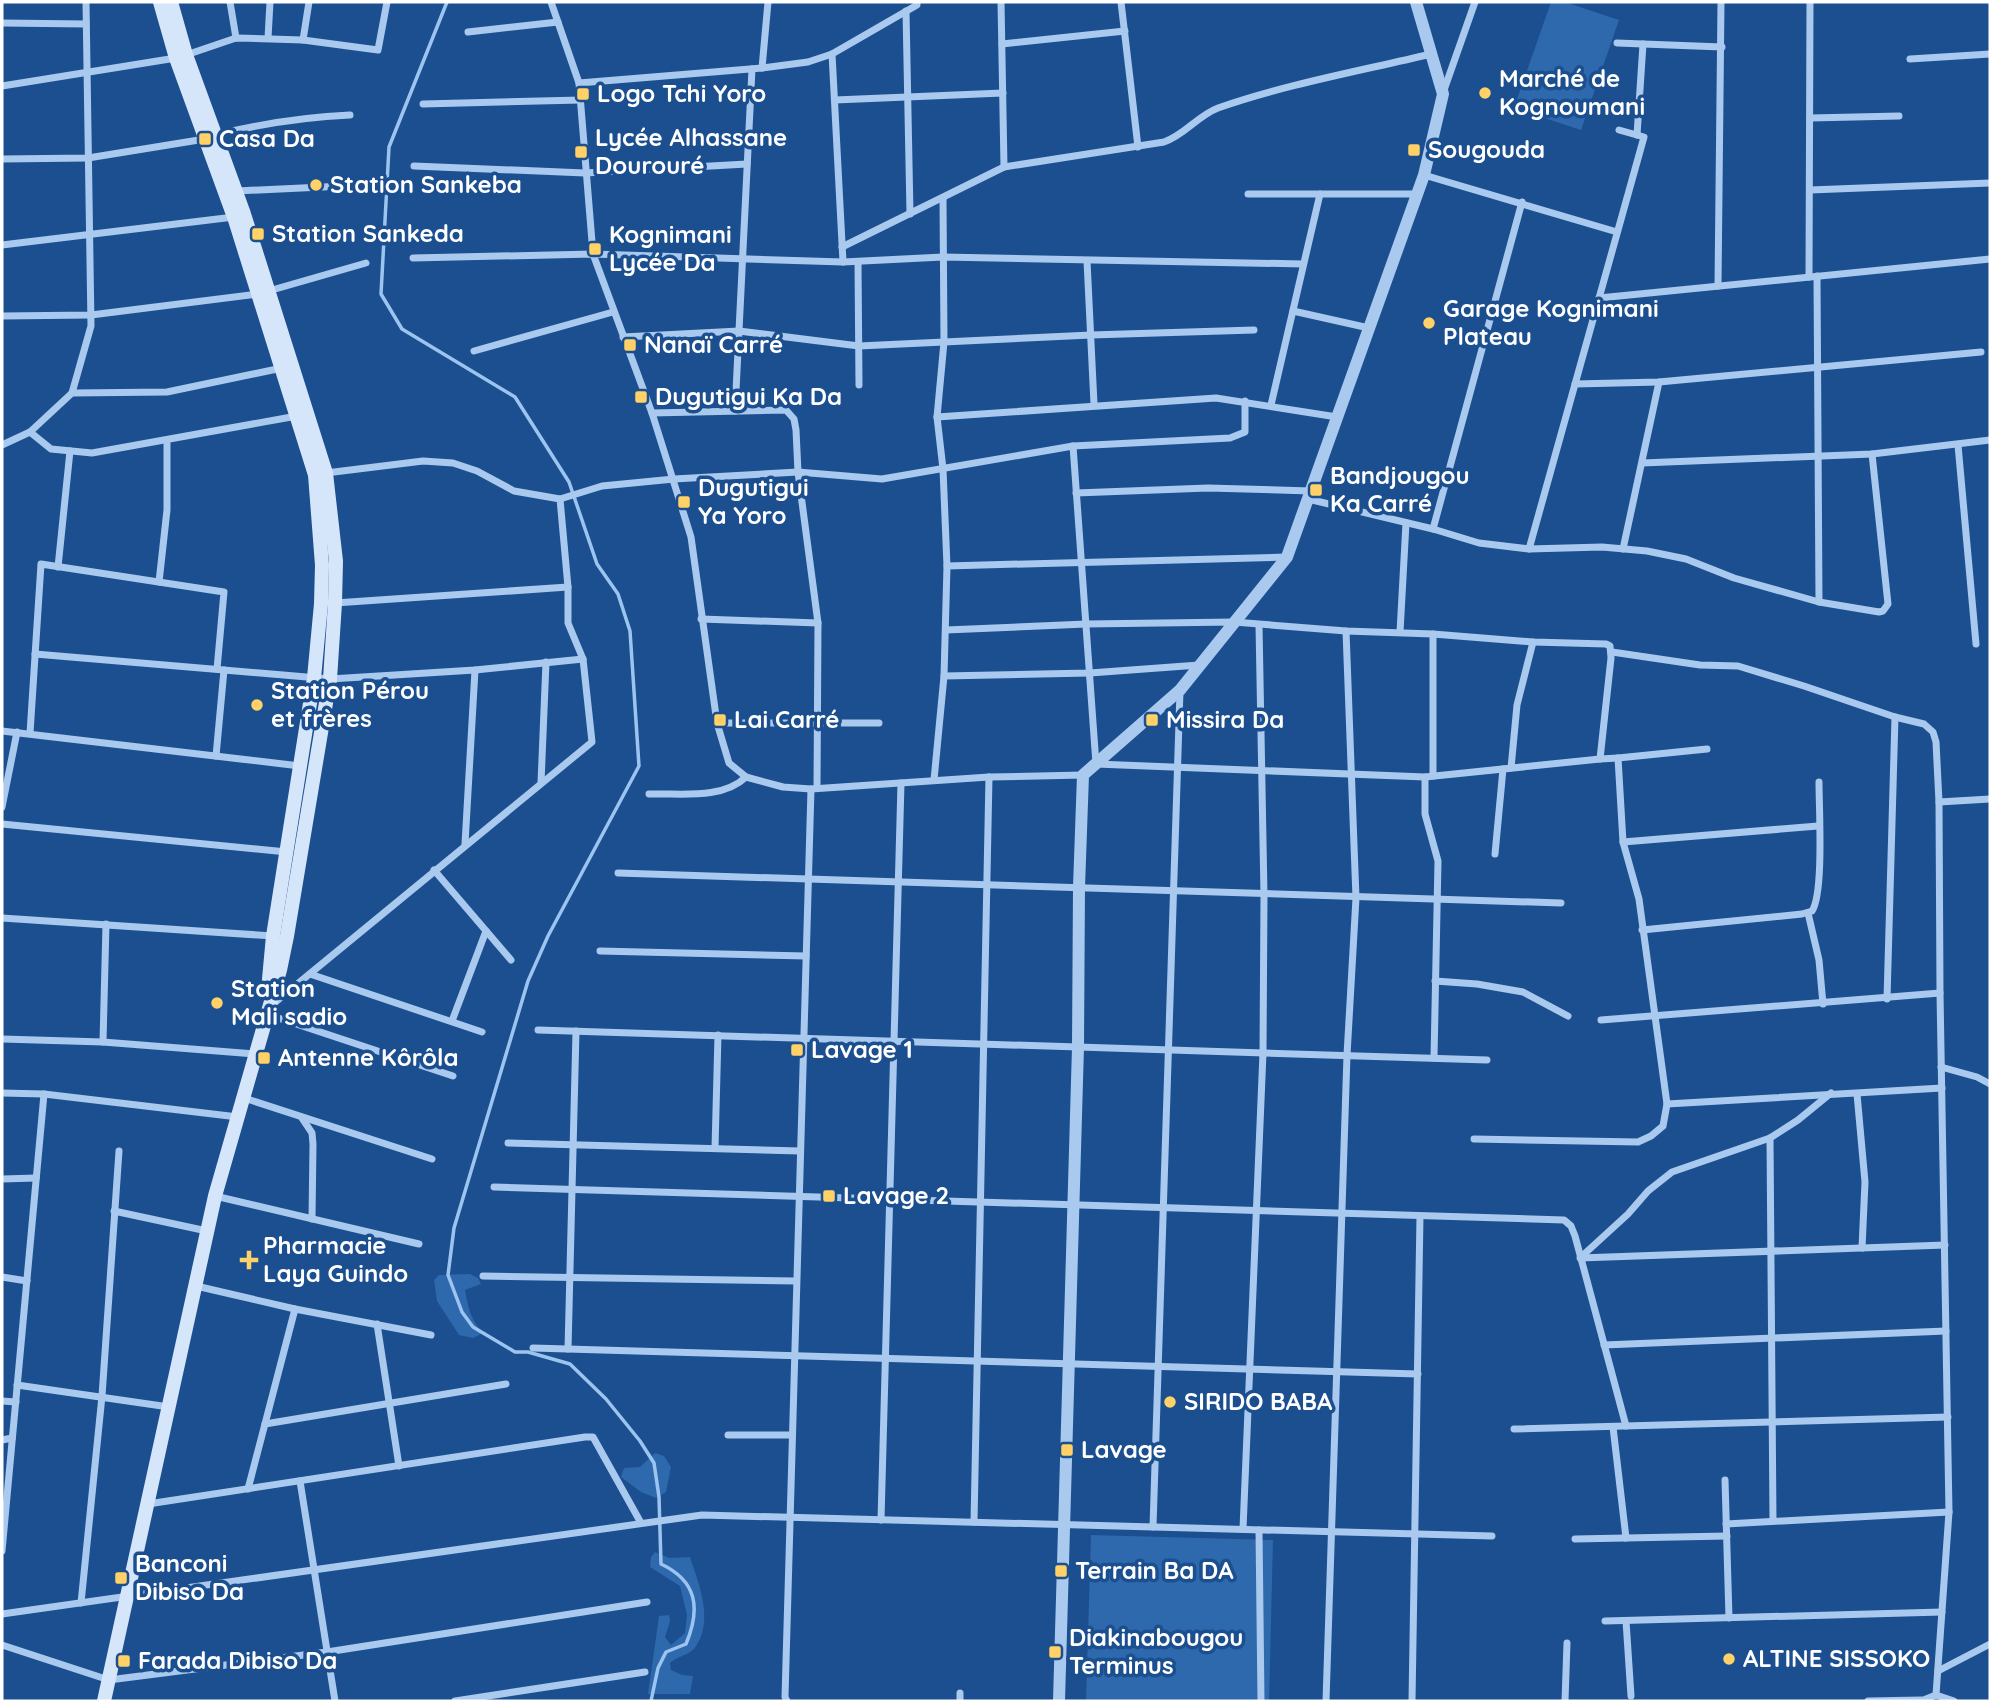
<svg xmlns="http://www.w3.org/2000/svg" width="1992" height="1703" viewBox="0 0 1992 1703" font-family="Quicksand,sans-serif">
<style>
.green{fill:#2e69ad}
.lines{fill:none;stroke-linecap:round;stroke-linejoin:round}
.stream{stroke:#9cc4f0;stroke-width:3.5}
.minor{stroke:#a9c9ee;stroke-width:7}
.tertiary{stroke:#a9c9ee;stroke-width:12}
.secondary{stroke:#d6e6fa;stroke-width:14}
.poi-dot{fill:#ffd166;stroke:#1b4f8f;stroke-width:2.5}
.labels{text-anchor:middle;stroke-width:7;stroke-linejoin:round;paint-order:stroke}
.poi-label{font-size:24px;font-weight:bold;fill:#fff;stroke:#1b4f8f;text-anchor:start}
</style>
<rect width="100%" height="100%" fill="#1b4f8f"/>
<g class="green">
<polygon points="1551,2 1565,2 1619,20 1581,130 1514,108"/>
<path d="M 470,1274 L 478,1278 L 481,1284 L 465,1290 C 468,1308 471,1320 483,1333 L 473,1338 L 459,1335 L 437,1301 L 434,1280 L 439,1275 Z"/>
<polygon points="655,1453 664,1456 671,1467 666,1492 656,1498 641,1492 621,1477 624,1468 640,1467"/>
<polygon points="1091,1535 1273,1540 1269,1701 1086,1701"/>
<path d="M 655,1552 L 669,1558 L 690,1557 C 699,1585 715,1622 694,1649 C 688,1655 676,1657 670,1663 L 671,1670 L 682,1675 L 693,1676 L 690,1694 L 648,1694 L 659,1616 L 669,1615 L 670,1621 L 665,1637 L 671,1645 L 685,1633 L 687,1615 L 680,1586 L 650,1567 L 651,1557 Z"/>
</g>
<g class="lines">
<path class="stream" d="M 447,2 L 389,147 L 381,294 L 402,329 L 515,397 L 569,482 L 597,564 L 618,594 L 630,631 L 639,766 L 548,936 L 528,981 L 454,1228 L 448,1275 L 462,1312 L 473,1327 L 515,1352 L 528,1352 L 570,1364 L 606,1399 L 640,1441 L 654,1463 L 659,1497 L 661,1564 C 697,1581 701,1608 686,1644 L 666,1652 L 658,1668 L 651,1701"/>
<g class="minor">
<polyline points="230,2 236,38"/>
<polyline points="551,2 579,83 593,254 652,413 691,537 717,723 729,763 746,777 783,787 811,789 989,777 1083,775"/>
<polyline points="1001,2 1004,167"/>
<polyline points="1121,2 1138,147"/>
<polyline points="906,11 910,214"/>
<polyline points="2,23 86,24"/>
<polyline points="468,32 558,22"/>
<polyline points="268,38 270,2"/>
<polyline points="303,40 309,2"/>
<polyline points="1617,43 1722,47"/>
<polyline points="1002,44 1125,31"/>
<polyline points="832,54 843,262"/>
<polyline points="186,55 236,38 303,40 378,50 387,2"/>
<polyline points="1910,59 1990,54"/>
<polyline points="762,68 768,2"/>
<polyline points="579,83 762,68 808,62 832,54 917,5 917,2"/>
<polyline points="2,86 176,58"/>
<polyline points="1444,90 1475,2"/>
<polyline points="835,100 1003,93"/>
<polyline points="423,104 581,100"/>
<polyline points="1810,118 1899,116"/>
<path d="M 215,135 C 260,124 304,117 350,115"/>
<polyline points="1637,135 1643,44"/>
<polyline points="2,159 88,158 205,139"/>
<polyline points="414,166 585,173 747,164"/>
<polyline points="1424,175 1617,232"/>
<polyline points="1810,190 1990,183"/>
<polyline points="237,191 365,185"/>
<polyline points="1248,194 1417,194"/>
<polyline points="2,245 234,217"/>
<path d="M 842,247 L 1004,167 L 1164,142 C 1185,135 1197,116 1218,108 C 1287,84 1360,71 1431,54"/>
<polyline points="413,258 593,254 843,262 943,257 1303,264"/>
<polyline points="1087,261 1094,404"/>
<polyline points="858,262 859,385"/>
<polyline points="1817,276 1819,602"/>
<polyline points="1809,277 1810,2"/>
<polyline points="1718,286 1721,2"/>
<polyline points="1599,298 1990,259"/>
<polyline points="1293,311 1369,328"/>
<polyline points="2,316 91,315 258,294 366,263"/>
<polyline points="623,337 739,331 859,346 1091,335 1254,330"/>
<polyline points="474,351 613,312"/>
<polyline points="1575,384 1659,382 1981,352"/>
<polyline points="72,393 167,392 282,368"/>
<polyline points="1271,405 1320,194"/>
<polyline points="735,411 752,69"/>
<polyline points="652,413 786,410 794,419 796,430 798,472 818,623 817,788"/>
<polyline points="937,417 1216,398 1337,417"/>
<polyline points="30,432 51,449 92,453 297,416"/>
<polyline points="2,445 30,432 72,393 91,326 86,2"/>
<polyline points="1958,445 1976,644"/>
<polyline points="1073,446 1096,764 1425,777 1600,759"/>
<polyline points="1642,463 1872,454 1990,440"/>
<polyline points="1076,493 1208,488 1311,491"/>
<polyline points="560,499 602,486 674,479 798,472 882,479 1073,446 1230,438 1245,432 1245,401"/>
<polyline points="1308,499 1433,529 1479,543 1529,549 1602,547 1647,551 1686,559 1734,578 1819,602 1879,612 1883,611 1888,604 1872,454"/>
<polyline points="1433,529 1522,202"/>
<polyline points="1529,549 1644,137 1619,130"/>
<polyline points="1623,549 1659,382"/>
<polyline points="947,566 1287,557"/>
<polyline points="58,567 70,451"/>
<polyline points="159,582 167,510 167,440"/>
<polyline points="335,603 568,587"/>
<polyline points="701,619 818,623"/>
<polyline points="946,630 1086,624 1234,622 1346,631 1433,634 1533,642 1606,644 1610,646 1611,658 1600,759 1618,758 1623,842 1639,899 1667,1104 1663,1126 1651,1136 1638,1142 1474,1139"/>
<polyline points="1400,632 1406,523"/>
<polyline points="1612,652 1700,665 1738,666 1804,686 1895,717 1924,724 1933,732 1936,742 1939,802 1940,993 1949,1512 1936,1695"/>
<polyline points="35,654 330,679 475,670 583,659"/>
<polyline points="944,676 1090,673 1199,665"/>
<polyline points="717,723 879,723"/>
<polyline points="2,731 300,766"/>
<polyline points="30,733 41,564 224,592 217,669"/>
<polyline points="216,756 224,670"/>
<polyline points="1618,758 1707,749"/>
<polyline points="1511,768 1517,705 1533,642"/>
<polyline points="1433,776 1433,634"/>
<polyline points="1425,777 1425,814 1438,861 1434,1058"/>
<polyline points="934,780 944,676 947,566 943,469 937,417 944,342 943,198"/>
<polyline points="541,783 546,662"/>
<path d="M 649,794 C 680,793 722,800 746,777"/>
<polyline points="1939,802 1990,799"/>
<polyline points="2,807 17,732"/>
<polyline points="2,824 287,852"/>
<polyline points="1623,842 1818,826"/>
<polyline points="465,844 475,670"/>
<polyline points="1495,854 1503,769"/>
<polyline points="434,870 511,960"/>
<polyline points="618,873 1561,903"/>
<polyline points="1808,913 1819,960 1823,1004"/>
<polyline points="2,918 273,936"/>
<path d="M 1642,930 L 1802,914 L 1812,911 C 1824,893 1819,808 1819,782"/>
<polyline points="600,951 806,956"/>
<polyline points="310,974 482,1032"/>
<polyline points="1435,981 1477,984 1523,992 1568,1016"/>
<polyline points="1887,999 1895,717"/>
<polyline points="273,1004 592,742 583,659 568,623 568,587 560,499 514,491 477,471 453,463 423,461 326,473"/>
<polyline points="266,1014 453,1076"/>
<polyline points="1601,1020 1940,993"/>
<polyline points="452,1021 486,931"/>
<polyline points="538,1030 1487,1060"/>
<polyline points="2,1039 103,1042 255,1054"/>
<polyline points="103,1042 106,924"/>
<polyline points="1941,1067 1977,1077 1990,1084"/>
<polyline points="2,1093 44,1094 238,1117"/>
<polyline points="1857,1094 1865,1182 1862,1248"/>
<polyline points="244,1098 432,1159"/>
<polyline points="1667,1104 1942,1088"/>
<polyline points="302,1118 312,1133 313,1144 312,1219"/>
<polyline points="1770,1138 1773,1521"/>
<polyline points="508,1143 800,1151"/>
<polyline points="715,1148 718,1035"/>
<polyline points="2,1179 36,1178"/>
<polyline points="494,1187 1564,1220 1571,1226 1575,1236 1626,1426"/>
<polyline points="215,1196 419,1244"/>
<polyline points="114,1211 207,1231"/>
<polyline points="1581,1257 1628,1214 1648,1191 1672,1172 1770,1138 1798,1120 1831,1093"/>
<polyline points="1580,1258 1945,1245"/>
<polyline points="483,1276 796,1281"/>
<polyline points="2,1277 27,1281"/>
<polyline points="196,1286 295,1309 431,1335"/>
<polyline points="377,1324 399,1466"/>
<polyline points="1604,1345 1946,1331"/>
<polyline points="533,1348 1418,1374"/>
<polyline points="568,1349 576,1031"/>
<polyline points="17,1385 169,1407"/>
<polyline points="2,1401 16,1402"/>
<polyline points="265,1424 506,1384"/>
<polyline points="1613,1427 1626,1538"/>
<polyline points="1514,1429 1948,1417"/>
<polyline points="728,1435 792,1435"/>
<polyline points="2,1440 12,1438"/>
<polyline points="1725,1480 1729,1618"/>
<polyline points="300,1481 335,1701"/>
<polyline points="248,1489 295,1309"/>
<polyline points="148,1504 585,1437 593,1437 641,1523"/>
<polyline points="881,1520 901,783"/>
<polyline points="974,1522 989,777"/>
<polyline points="1726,1524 1949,1512"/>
<polyline points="1153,1527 1180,691"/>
<polyline points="1243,1529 1263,1053 1264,895 1259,625"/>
<polyline points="1259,1530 1261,1701"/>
<polyline points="1575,1539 1727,1536"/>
<polyline points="2,1551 44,1094"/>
<polyline points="81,1603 102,1396 119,1151"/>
<polyline points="2,1614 702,1515 1492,1536"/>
<polyline points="1605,1621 1942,1612"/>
<polyline points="1626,1621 1631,1696"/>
<polyline points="2,1645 109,1680 327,1652 647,1602"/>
<polyline points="1938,1671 1990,1644"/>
<polyline points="455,1701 645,1672"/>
<polyline points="787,1701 785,1697 811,789"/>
<polyline points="960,1701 960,1693"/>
<polyline points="1326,1701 1347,1055 1356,898 1346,631"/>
<polyline points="1412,1701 1420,1216"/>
<polyline points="1565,1701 1567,1643"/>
<polyline points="1868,1701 1921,1700"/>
<polyline points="1921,1701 1936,1695 1954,1701"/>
</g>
<polyline class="tertiary" points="1059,1701 1078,1047 1079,887 1083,775 1180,690 1287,557 1424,175 1443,94 1416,2"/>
<g class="secondary">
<polyline points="160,2 176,58 234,217 315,475 322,565 321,604 314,678 273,936 268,990"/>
<polyline points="104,1701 215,1196 280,970 287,936 330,679 335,603 336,561 326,473 244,214 186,55 171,2"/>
</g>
</g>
<g class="poi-dot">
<circle cx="1485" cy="93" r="7"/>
<rect x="576" y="87" width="14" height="14" rx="3.5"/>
<rect x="198" y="132" width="14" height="14" rx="3.5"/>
<rect x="1407" y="143" width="14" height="14" rx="3.5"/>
<rect x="574" y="145" width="14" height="14" rx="3.5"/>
<circle cx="316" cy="185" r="7"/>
<rect x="251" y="227" width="14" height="14" rx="3.5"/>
<rect x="588" y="242" width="14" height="14" rx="3.5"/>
<circle cx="1429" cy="323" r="7"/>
<rect x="623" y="338" width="14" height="14" rx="3.5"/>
<rect x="634" y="390" width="14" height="14" rx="3.5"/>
<rect x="1309" y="483" width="14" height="14" rx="3.5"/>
<rect x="677" y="495" width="14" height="14" rx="3.5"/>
<circle cx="257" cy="705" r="7"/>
<rect x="713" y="713" width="14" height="14" rx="3.5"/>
<rect x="1145" y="713" width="14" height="14" rx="3.5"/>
<circle cx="217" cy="1003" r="7"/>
<rect x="790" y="1043" width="14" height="14" rx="3.5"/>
<rect x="257" y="1051" width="14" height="14" rx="3.5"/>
<rect x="822" y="1189" width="14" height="14" rx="3.5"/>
<path d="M245.5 1249.5h7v7h7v7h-7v7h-7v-7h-7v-7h7z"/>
<circle cx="1170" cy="1402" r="7"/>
<rect x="1060" y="1443" width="14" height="14" rx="3.5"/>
<rect x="1054" y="1564" width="14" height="14" rx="3.5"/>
<rect x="114" y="1571" width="14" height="14" rx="3.5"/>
<rect x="1048" y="1645" width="14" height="14" rx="3.5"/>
<circle cx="1729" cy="1659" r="7"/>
<rect x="117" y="1654" width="14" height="14" rx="3.5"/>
</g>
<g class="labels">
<g class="poi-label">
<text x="1499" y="87">Marché de<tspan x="1499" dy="28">Kognoumani</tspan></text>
<text x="597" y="102">Logo Tchi Yoro</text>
<text x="595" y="146">Lycée Alhassane<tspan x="595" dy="28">Dourouré</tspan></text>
<text x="219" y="147">Casa Da</text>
<text x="1428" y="158">Sougouda</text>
<text x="330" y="193">Station Sankeba</text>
<text x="272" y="242">Station Sankeda</text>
<text x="609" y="243">Kognimani<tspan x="609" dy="28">Lycée Da</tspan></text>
<text x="1443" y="317">Garage Kognimani<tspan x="1443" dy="28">Plateau</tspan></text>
<text x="644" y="353">Nanaï Carré</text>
<text x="655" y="405">Dugutigui Ka Da</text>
<text x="1330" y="484">Bandjougou<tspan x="1330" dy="28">Ka Carré</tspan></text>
<text x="698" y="496">Dugutigui<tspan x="698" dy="28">Ya Yoro</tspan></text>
<text x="271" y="699">Station Pérou<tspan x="271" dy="28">et frères</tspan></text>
<text x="734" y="728">Lai Carré</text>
<text x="1166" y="728">Missira Da</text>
<text x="231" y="997">Station<tspan x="231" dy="28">Mali sadio</tspan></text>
<text x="811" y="1058">Lavage 1</text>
<text x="278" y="1066">Antenne Kôrôla</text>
<text x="843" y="1204">Lavage 2</text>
<text x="263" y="1254">Pharmacie<tspan x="263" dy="28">Laya Guindo</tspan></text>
<text x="1184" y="1410">SIRIDO BABA</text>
<text x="1081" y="1458">Lavage</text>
<text x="135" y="1572">Banconi<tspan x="135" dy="28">Dibiso Da</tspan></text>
<text x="1075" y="1579">Terrain Ba DA</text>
<text x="1069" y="1646">Diakinabougou<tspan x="1069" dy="28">Terminus</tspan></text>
<text x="1743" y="1667">ALTINE SISSOKO</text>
<text x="138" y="1669">Farada Dibiso Da</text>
</g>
</g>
<rect width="1992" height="1703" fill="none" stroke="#ffffff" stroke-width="7"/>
</svg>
